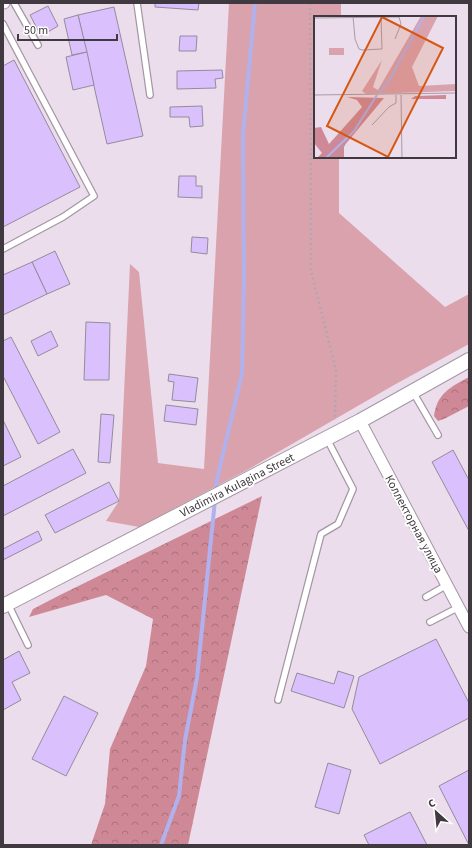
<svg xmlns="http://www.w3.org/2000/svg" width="472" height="848" viewBox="0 0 472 848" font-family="'Source Sans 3',sans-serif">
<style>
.green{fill:#daa2ac}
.forest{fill:url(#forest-crowns)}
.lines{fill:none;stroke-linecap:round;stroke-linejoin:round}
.stream{stroke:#b0b1ed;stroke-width:4}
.building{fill:#dac0fc;stroke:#938c9c}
.service-casing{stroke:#a497a4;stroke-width:8}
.minor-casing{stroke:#a497a4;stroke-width:13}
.tertiary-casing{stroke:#a497a4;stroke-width:16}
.path{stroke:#b2a6b2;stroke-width:2.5;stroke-dasharray:2 3;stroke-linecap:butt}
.service{stroke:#fff;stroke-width:5.5}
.minor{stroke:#fff;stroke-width:11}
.tertiary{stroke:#fff;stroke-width:14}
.labels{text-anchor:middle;stroke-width:4;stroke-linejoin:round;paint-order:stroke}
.street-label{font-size:12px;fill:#403a40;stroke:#fff}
.inset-river{fill:none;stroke:#b0b1ed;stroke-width:2}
.inset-road{fill:none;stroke:#a79ca7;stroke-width:1}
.view{fill:#d75611;fill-opacity:0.15;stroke:#d75611;stroke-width:2}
.inset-edge{fill:none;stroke:#403a40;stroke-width:2}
</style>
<defs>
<pattern id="forest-crowns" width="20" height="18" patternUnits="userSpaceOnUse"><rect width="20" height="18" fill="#cf8996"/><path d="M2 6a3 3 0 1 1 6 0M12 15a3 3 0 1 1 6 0" fill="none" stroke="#a9717c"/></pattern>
</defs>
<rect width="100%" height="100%" fill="#ebddeb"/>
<polygon class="green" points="229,3 341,3 341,17 315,17 315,157 339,157 339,213 445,307 469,294 469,344 394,385 249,469 139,527 106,521 119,501 130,264 139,272 158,463 204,469"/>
<g class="forest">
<path d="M 469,377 L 469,406 L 444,419 L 438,421 L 434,416 C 437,393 451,387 469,377 Z"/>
<polygon points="262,496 188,845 91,845 105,804 110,749 146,666 153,619 106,595 29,617 33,609 60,595"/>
</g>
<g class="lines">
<g class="stream">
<polyline points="216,493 217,479 242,374 244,280 243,135 255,3"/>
<polyline points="161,845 179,796 185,740 197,678 215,500"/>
</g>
</g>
<g class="building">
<polygon points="155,3 199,3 198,10 155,7"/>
<polygon points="48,6 58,26 41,36 30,15"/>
<polygon points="114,7 143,136 107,144 78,15"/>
<polygon points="78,15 87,52 72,55 64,19"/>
<polygon points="180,36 197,36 196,51 179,51"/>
<polygon points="87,52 94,85 73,90 66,57"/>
<polygon points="14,60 80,187 3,227 3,66"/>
<polygon points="222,70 223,78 215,79 216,88 177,89 177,71"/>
<polygon points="202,106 203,126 190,127 189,117 170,117 170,107"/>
<polygon points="179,176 196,176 196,186 202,186 202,198 178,197"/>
<polygon points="192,237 208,238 207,254 191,252"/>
<polygon points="55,251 70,284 47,294 32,262"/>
<polygon points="32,262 47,294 3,315 3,275"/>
<polygon points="86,322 110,323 109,380 84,380"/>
<polygon points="51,331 58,346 38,356 31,341"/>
<polygon points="11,337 60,432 38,444 3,376 3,341"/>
<polygon points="169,374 198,378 195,402 172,400 174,382 168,381"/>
<polygon points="166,405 198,409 196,425 164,421"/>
<polygon points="101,414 114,415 110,463 98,462"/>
<polygon points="3,420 21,457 3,466"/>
<polygon points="73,449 86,473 3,516 3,486"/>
<polygon points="453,450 469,480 469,531 432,462"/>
<polygon points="109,482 119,501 55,533 45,515"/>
<polygon points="38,531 42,540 3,560 3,549"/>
<polygon points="436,639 469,703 469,718 380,764 352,709 359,677"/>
<polygon points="19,651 30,673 12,682 21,700 3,710 3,660"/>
<polygon points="338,671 354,676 344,708 291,691 297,673 334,684"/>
<polygon points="64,696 98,713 66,776 32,759"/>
<polygon points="328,763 351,770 339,814 315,807"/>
<polygon points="469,770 469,845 439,786"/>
<polygon points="410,812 427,845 369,845 364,835"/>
</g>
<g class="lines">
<defs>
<g id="service">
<polyline points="14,3 38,45"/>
<polyline points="137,3 150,95"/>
<polyline points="3,24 94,196 63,217 3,249"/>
<polyline points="413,392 438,435"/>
<polyline points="426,597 447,585"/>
<polyline points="8,604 28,645"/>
<polyline points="430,622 459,607"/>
<polyline points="278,700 321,534 338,524 353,489 327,439"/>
</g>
<g id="minor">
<polyline points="3,3 4,3"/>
<polyline points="360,421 469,627"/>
</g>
<polyline id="tertiary" points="3,606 360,421 469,360"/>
</defs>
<use href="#service" class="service-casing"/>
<use href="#minor" class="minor-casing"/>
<use href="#tertiary" class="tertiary-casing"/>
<polyline class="path" points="310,3 311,271 336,370 335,420"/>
<use href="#service" class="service"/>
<use href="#minor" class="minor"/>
<use href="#tertiary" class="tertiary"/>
</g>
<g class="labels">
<g class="street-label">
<text transform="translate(237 485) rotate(-27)" y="4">Vladimira Kulagina Street</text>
<text transform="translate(414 524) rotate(62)" y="4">Коллекторная улица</text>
</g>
</g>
<g transform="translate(314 16)">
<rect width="142" height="142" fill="#ebddeb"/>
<path d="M 107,0 L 124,0 L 98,51 L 105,70 L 142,68 L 142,75 L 52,78 L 48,75 L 68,44 L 59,71 L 64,74 ZM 15,32 L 30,32 L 30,39 L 15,39 Z" fill="#daa2ac"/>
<path d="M 132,79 L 132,83 L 97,83 L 101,80 ZM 33,81 L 70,82 L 30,130 L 30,142 L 3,142 L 8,137 L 0,127 L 0,112 L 7,111 L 15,128 L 48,91 L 43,84 Z" fill="#cf8996"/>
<path class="inset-river" d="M 65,77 L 75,65 L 110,0M 12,142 L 40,115 L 63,79"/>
<path class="inset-road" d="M 39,0 L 41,23 L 45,33 L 48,34 L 68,33 L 67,2M 0,2 L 85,1M 81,23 L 87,8 L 85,1M 0,79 L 142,77M 87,79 L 88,142M 58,109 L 75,91 L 82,87 L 82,79M 20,142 L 31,129"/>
<path class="view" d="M 68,1 L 129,32 L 74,141 L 13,110 Z"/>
<rect width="142" height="142" class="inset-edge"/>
</g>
<rect width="472" height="848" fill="none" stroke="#403a40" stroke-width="8"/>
<g transform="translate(436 812) rotate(333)" stroke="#ffffff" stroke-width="3" paint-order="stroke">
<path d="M0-3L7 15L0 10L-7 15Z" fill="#403a40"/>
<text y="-6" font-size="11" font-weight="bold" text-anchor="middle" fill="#403a40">С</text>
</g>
<path d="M18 34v6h99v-6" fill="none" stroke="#403a40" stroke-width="2"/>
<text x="24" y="34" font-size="12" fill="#403a40" stroke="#ffffff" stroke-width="3" paint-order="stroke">50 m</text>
</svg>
